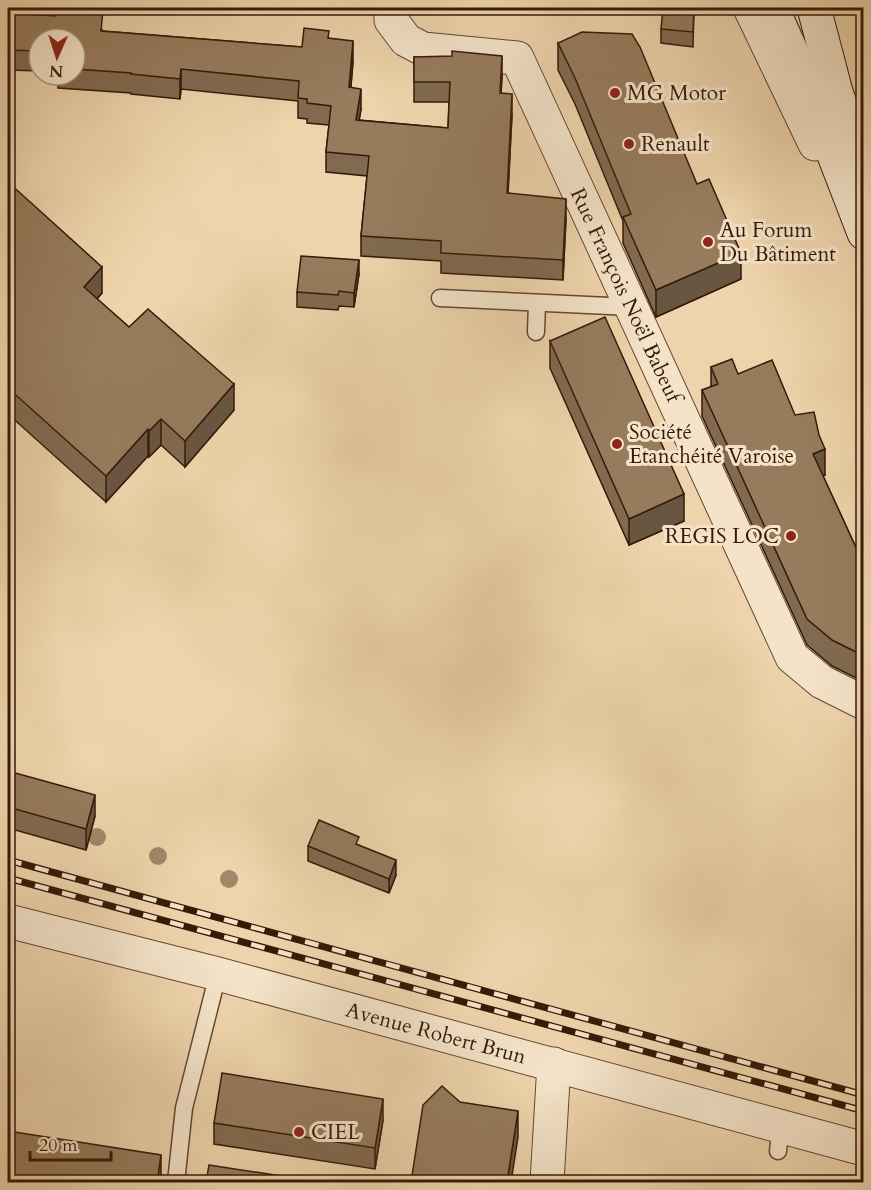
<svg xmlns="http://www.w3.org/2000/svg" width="871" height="1190" viewBox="0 0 871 1190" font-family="Cardo,serif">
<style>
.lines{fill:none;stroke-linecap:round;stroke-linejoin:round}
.service-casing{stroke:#644831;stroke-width:19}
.minor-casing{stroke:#644831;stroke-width:35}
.tertiary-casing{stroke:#644831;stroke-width:35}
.secondary-casing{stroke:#361a08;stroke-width:35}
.service{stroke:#f4e3c9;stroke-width:16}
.minor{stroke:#f4e3c9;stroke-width:33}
.tertiary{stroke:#f4e3c9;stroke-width:33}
.secondary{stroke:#f4e3c9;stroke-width:33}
.rail-casing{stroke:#361a08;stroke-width:7}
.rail{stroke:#f4e3c9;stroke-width:4.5;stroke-dasharray:14;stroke-linecap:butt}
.tree{fill:#a28768}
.wall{fill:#816a50;stroke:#361a08;stroke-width:1.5}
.shaded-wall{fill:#695641;stroke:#361a08;stroke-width:1.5}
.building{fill:#967b5d;stroke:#361a08;stroke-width:1.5}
.poi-dot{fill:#8f2418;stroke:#f4e3c9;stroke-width:2}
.labels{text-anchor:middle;stroke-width:6;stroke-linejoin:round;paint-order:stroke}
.poi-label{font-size:21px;fill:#361a08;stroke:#f4e3c9;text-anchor:start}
.street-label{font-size:21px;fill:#361a08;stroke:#f4e3c9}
</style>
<rect width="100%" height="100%" fill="#eed4ac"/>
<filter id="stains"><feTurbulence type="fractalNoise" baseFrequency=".00333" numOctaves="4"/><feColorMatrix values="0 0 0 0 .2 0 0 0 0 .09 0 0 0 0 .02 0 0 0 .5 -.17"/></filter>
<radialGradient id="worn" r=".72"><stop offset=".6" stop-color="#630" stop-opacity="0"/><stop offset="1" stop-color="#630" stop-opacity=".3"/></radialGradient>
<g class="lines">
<defs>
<g id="service">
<polyline points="440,298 631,307"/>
<polyline points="536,332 537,303"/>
<polyline points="778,1151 781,1125"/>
<polyline points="176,1182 184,1108 218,974"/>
</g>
<g id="minor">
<polyline points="391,8 391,20 406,40 423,49 517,58 792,657 822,682 864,703"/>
<polyline points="547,1182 554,1064"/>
</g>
<g id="tertiary">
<polyline points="750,8 815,144"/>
<polyline points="8,921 218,974 864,1149"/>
</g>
<g id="secondary">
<polyline points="772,8 810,93 864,233"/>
<polyline points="814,8 836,92 864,170"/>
</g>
</defs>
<use href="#service" class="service-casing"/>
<use href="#minor" class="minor-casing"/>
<use href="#tertiary" class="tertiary-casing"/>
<use href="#secondary" class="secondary-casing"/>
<use href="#service" class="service"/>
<use href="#minor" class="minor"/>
<use href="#tertiary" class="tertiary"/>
<use href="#secondary" class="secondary"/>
<defs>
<g id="rail">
<polyline points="8,860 864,1095"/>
<polyline points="8,878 864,1111"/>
</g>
</defs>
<use href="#rail" class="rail-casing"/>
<use href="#rail" class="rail"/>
</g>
<g class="tree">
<circle cx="97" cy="837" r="9"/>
<circle cx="158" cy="856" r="9"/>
<circle cx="229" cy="879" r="9"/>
</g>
<g class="wall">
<polygon points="86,8 103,31 302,47 329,38 353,61 351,87 361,109 359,120 448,128 449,102 414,102 414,57 502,75 501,93 512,114 508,193 566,218 563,280 441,273 441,261 361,256 361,236 367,176 326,172 326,152 329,125 307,123 307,119 298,118 298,101 181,89 180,99 131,94 131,93 58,88 58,75 75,75 75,39 39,39 39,71 8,70 8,13 55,16"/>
<polygon points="694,8 693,47 661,43 661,29"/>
<polygon points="558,43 697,184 741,279 656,317 623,243 623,221 575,104 558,70"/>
<polygon points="8,182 102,293 97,299 129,327 234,410 185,467 161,445 149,457 148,456 106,502 8,414"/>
<polygon points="359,274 354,307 339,306 338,310 297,307 297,292"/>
<polygon points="550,341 684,521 629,545 550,368"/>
<polygon points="711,367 738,374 795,415 825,475 823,476 864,565 864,682 832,666 807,645 702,416 702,390 711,387"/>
<polygon points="8,771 95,816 86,850 8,828"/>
<polygon points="359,845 396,875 389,893 308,861 308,846"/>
<polygon points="383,1120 375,1169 214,1144 214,1123"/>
</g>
<g class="shaded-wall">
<polygon points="353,41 353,61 349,107 349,87"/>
<polygon points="502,56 502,75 500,113 500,93"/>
<polygon points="181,69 181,89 180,99 180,79"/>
<polygon points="361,89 361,109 356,140 356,120"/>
<polygon points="512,94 512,114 507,213 507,193"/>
<polygon points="566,199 566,218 563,280 563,260"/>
<polygon points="741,253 741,279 656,317 656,290"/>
<polygon points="359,260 359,274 354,307 354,293"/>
<polygon points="102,267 102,293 84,313 84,287"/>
<polygon points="234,384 234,410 185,467 185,441"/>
<polygon points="161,419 161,445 149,457 149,431"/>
<polygon points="148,429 148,456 106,502 106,476"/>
<polygon points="825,449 825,475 813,480 813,454"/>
<polygon points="684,494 684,521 629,545 629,519"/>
<polygon points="95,795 95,816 86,850 86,829"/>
<polygon points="396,860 396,875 389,893 389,879"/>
<polygon points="383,1099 383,1120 375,1169 375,1148"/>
<polygon points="518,1111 518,1137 511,1182 507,1182"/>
<polygon points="161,1155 161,1182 157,1182"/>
</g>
<g class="building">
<polygon points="55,8 84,8 103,10 101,31 302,47 304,28 329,31 328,38 353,41 349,87 361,89 356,120 448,128 450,82 414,82 414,57 452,56 452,51 502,56 500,93 512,94 507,193 566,199 563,260 441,253 441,241 361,236 369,156 326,152 331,106 307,103 307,99 298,98 299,81 181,69 180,79 131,74 131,73 75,69 75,39 39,39 39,51 8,50 8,13 55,16"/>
<polygon points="663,8 694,8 693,32 661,29"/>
<polygon points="582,32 632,34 640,47 697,184 709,179 741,253 656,290 623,217 631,214 575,78 558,43"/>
<polygon points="8,182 102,267 84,287 129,327 148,309 234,384 185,441 161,419 149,431 148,429 106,476 8,388"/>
<polygon points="301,256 359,260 354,293 339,291 338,295 297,292"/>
<polygon points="605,317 684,494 629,519 550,341"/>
<polygon points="732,359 738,374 772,360 795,415 814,412 819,435 825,449 813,454 864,565 864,656 832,640 807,619 702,390 718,384 711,367"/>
<polygon points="8,771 95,795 86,829 8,807"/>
<polygon points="319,820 359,837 356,844 396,860 389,879 308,846"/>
<polygon points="222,1073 383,1099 375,1148 214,1123"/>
<polygon points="442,1086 460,1102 518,1111 507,1182 411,1182 423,1105"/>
<polygon points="8,1131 161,1155 157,1182 8,1182"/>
<polygon points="209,1165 321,1182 206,1182"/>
</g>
<g class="poi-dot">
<circle cx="615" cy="93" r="6"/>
<circle cx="629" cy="144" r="6"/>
<circle cx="708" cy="242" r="6"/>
<circle cx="617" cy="444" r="6"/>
<circle cx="791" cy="536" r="6"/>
<circle cx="299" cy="1132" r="6"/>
</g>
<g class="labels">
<g class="poi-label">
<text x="627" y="100">MG Motor</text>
<text x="641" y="151">Renault</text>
<text x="720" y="237">Au Forum<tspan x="720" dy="24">Du Bâtiment</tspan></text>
<text x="629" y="439">Société<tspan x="629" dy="24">Etanchéité Varoise</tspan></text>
<text x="779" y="543" text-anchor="end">REGIS LOC</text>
<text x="311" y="1139">CIEL</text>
</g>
<g class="street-label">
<text transform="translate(626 295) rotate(65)" y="7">Rue François Noël Babeuf</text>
<text transform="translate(436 1033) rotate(15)" y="7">Avenue Robert Brun</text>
</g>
</g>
<rect width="871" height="1190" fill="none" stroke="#eed4ac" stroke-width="30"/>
<rect x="9" y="9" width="853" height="1172" fill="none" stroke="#361a08" stroke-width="3"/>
<rect x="15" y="15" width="841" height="1160" fill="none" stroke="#361a08" stroke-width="1.5"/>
<g transform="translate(57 57) rotate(183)"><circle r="28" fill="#f4e3c9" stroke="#a8937c" stroke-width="1.5"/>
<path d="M0-4.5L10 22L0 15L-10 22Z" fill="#8f2418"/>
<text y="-9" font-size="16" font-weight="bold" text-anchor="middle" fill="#361a08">N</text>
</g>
<path d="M30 1151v9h81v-9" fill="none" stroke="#361a08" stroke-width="3"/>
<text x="39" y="1151" font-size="18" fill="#361a08" stroke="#f4e3c9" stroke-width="4.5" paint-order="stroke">20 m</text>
<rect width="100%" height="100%" filter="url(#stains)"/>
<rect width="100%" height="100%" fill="url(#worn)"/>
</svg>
